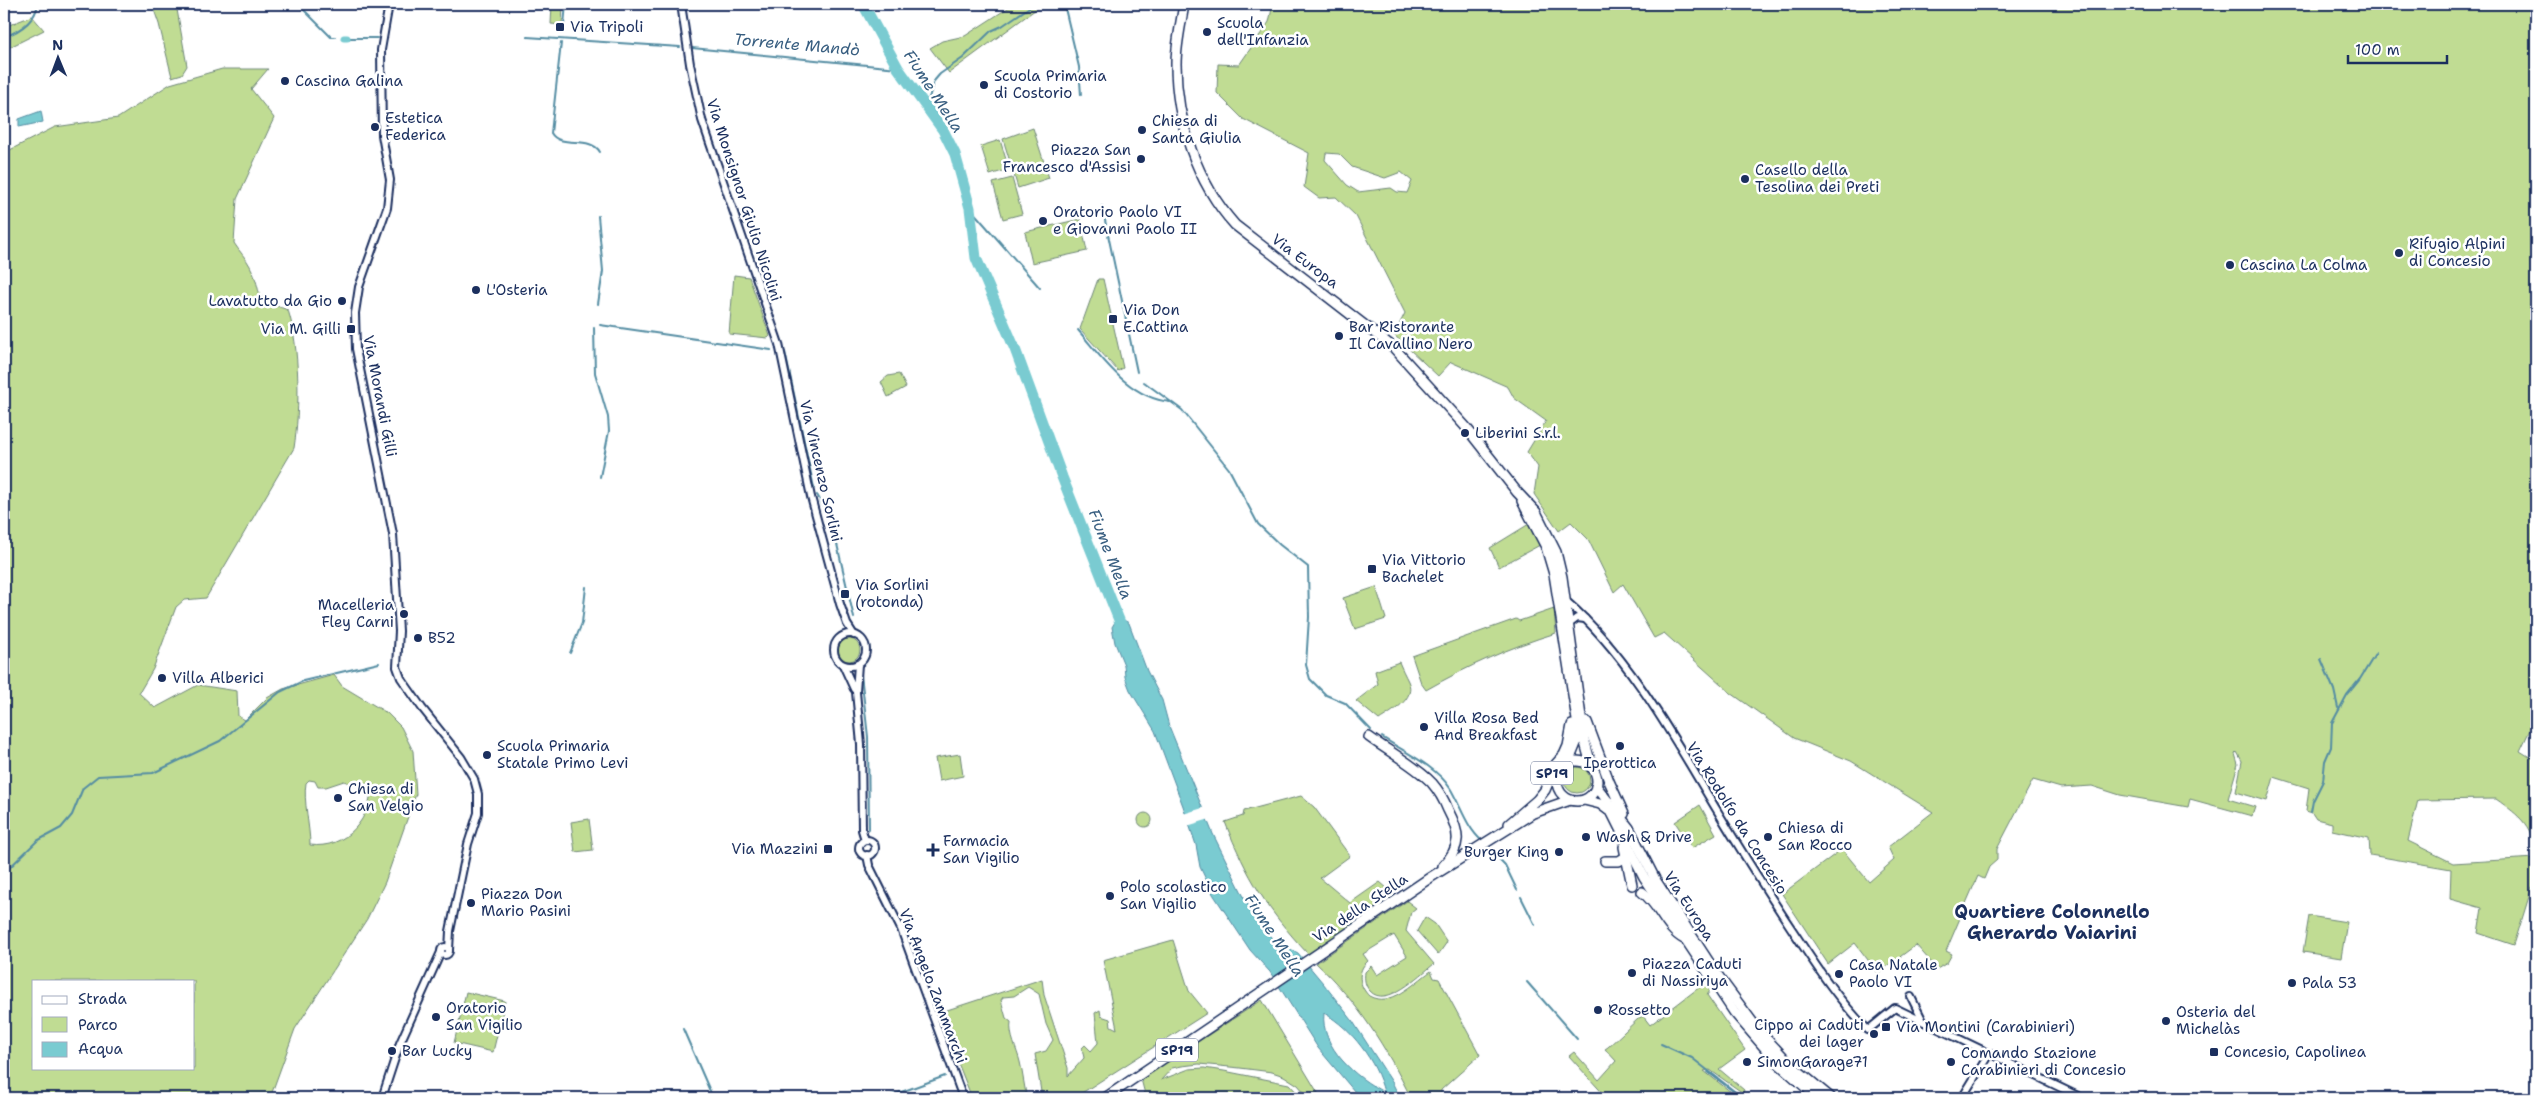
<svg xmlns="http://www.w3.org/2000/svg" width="2540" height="1102" viewBox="0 0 2540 1102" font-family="'Shantell Sans',sans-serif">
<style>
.green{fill:#c0dc93;stroke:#6e8678;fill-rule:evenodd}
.water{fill:#7acbd1;stroke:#548da3;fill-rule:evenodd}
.pier{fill:#fff}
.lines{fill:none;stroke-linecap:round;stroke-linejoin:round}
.stream{stroke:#548da3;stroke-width:2}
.canal{stroke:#7acbd1;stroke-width:7}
.river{stroke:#7acbd1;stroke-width:11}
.minor-casing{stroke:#1b2f5e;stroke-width:10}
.major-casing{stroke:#1b2f5e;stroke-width:12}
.minor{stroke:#fff;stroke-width:6}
.major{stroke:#fff;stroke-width:9}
.poi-dot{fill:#1b2f5e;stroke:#fff;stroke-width:2}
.labels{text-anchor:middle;stroke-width:5;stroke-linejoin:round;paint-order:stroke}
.shield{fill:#fff;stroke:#5f6d8e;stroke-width:1}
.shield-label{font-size:14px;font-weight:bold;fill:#1b2f5e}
.poi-label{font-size:15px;fill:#1b2f5e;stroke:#fff;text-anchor:start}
.street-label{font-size:15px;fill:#1b2f5e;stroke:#fff}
.water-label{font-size:16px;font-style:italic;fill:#385e80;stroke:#fff}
.quarter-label{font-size:18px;font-weight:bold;fill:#1b2f5e;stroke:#fff}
</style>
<rect width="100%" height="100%" fill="#fff"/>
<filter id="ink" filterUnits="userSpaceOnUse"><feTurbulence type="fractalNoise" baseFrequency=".02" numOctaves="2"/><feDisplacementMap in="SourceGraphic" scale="10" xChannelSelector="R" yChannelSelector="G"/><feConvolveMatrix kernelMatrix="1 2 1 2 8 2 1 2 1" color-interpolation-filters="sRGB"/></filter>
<g filter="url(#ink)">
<g class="green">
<polygon points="152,4 176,4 187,66 182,74 172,77 159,24"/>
<polygon points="552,4 563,4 562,25 551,24"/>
<polygon points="1014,4 1043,4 949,73 930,48 942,41 965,36"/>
<path d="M 1273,4 L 2536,4 L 2536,717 L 2520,751 L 2536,761 L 2536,887 L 2532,887 L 2514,945 L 2478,933 L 2482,908 L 2450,899 L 2451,869 L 2370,855 L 2369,838 L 2332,830 L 2332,823 L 2316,819 L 2312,813 L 2306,811 L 2309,788 L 2274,777 L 2267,801 L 2236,792 L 2242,761 L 2237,752 L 2235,754 L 2238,764 L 2228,799 L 2255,807 L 2252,816 L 2190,799 L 2188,807 L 2120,795 L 2092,786 L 2061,788 L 2033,780 L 1997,849 L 1997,860 L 1989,867 L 1984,879 L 1978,876 L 1964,908 L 1960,909 L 1959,913 L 1961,916 L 1946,951 L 1952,954 L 1947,963 L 1937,969 L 1916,945 L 1878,973 L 1855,943 L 1828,964 L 1782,894 L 1842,849 L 1869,882 L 1894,860 L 1888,847 L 1933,812 L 1851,761 L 1794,738 L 1731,693 L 1664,633 L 1654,638 L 1623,584 L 1614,592 L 1588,539 L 1571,522 L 1559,531 L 1534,494 L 1538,467 L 1527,452 L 1546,421 L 1514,398 L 1508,387 L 1451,362 L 1438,376 L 1394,335 L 1405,313 L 1356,216 L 1336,197 L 1319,198 L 1304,187 L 1309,153 L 1243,119 L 1217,93 L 1218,64 L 1239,65 L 1269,22 ZM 1326,153 L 1339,154 L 1352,167 L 1385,178 L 1401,172 L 1412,181 L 1407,193 L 1397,192 L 1391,188 L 1358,192 L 1347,185 L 1325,160 ZM 2496,799 C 2520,816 2535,827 2535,858 L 2453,863 L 2408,841 L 2418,800 Z"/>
<polygon points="32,16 44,30 4,50 4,27"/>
<path d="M 222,69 L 268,69 L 251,89 L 274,118 L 237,199 L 234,243 C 239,251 246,258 250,266 C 265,296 249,297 288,310 C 300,347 300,410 294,448 L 206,598 L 184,600 L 176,607 L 153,669 L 139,693 L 155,708 L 198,685 L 237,691 L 238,716 L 245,720 L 267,698 L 283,689 L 334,675 L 342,686 L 387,713 L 401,727 L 413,751 L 416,794 L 385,882 L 367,919 L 295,1029 L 270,1098 L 4,1098 L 4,153 L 55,127 L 118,118 L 170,84 ZM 309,780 L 315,781 L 318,787 L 326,787 L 344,781 L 356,786 L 371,783 C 373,817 346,850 310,845 C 310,827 303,800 306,783 ZM 34,981 L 194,981 L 194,1068 L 34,1068 Z"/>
<polygon points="1033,128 1049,178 1018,188 1003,139"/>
<polygon points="1000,140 1009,169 990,175 981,146"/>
<polygon points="1012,178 1022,214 1003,219 993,183"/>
<polygon points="1080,219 1087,251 1032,263 1025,232"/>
<polygon points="734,275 749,277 770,336 768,338 729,334"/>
<polygon points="1098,279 1103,279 1123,368 1118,371 1080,329"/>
<polygon points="899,374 906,387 888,397 881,382 888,376"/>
<polygon points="1529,524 1540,545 1499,567 1490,548"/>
<polygon points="1376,587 1386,619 1355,629 1343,598"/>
<path d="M 1554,609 L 1556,633 C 1510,647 1468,666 1426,690 L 1421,683 L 1412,656 L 1516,619 L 1519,621 Z"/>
<circle cx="849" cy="650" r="11"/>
<path d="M 1399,662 C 1402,669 1405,675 1408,681 C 1417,699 1391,712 1379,720 L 1356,701 L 1378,684 L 1375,671 Z"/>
<polygon points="960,754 963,776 939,781 935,758"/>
<circle cx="1577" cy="780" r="13"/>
<path d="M 1301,796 L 1314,807 L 1350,856 L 1320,878 L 1350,903 L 1380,882 L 1396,896 L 1308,954 C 1267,910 1247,877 1225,822 L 1243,816 L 1244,811 Z"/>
<polygon points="1700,805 1716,834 1692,848 1675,822"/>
<circle cx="1145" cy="820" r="7"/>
<polygon points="589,819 593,850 575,852 571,822"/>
<path d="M 1407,901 L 1416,908 L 1411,912 L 1406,931 L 1434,964 C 1420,975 1386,1009 1370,991 C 1365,986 1364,979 1365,972 L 1371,966 L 1377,975 L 1407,956 L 1394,935 L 1363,954 L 1368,961 C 1356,971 1359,986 1369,996 C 1391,1008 1413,984 1431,971 L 1434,978 L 1439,979 L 1480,1055 L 1441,1090 L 1441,1095 L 1436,1098 L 1411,1098 C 1386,1047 1358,1002 1316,963 Z"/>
<polygon points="2309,916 2347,922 2341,958 2303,952"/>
<polygon points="1425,917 1435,924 1447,942 1438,955 1417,931"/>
<path d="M 1173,940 L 1189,991 L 1207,1013 L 1074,1098 L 1042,1098 L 1035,1054 L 1046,1051 L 1053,1040 L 1046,1024 L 1039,994 L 1028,987 L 1014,996 L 1003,997 L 1001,1000 L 1006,1018 L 1011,1022 C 1009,1036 1017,1049 1020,1062 C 1023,1074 1024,1086 1027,1098 L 972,1098 L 938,1013 L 1042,979 L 1044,995 L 1068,1068 L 1068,1076 L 1084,1058 L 1082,1048 L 1085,1045 L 1091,1051 L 1098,1043 L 1095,1013 L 1100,1010 L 1101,1016 L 1110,1019 L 1111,1026 L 1117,1029 L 1103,960 Z"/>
<polygon points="1705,983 1710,991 1707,995 1745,1050 1719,1069 1744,1090 1743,1093 1710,1070 1704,1071 1731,1092 1735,1098 1607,1098 1569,1056 1574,1052 1599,1080 1616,1061 1605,1049 1608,1047 1639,1018 1643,1016 1650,1025"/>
<polygon points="466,992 505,1001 493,1052 454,1043"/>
<polygon points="1262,1000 1321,1098 1309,1098 1298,1085 1284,1076 1272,1072 1240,1068 1199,1064 1182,1066 1172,1068 1161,1080 1189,1069 1204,1068 1224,1071 1289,1084 1302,1098 1146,1098 1141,1079"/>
</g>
<g class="water">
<polygon points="41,111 43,122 19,127 19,119"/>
<path d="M 1118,617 L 1129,623 L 1147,671 L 1162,700 L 1169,726 L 1213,834 L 1250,909 L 1263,929 L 1275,941 L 1298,953 L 1323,983 L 1352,1020 L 1392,1082 L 1400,1098 L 1360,1098 L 1318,1048 L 1270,972 L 1250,950 L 1213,894 L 1200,867 L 1196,845 L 1183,806 L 1155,731 L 1130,690 L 1125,677 L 1124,665 L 1115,643 L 1112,627 ZM 1324,1013 C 1352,1029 1376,1061 1384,1092 C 1356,1078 1320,1047 1324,1013 Z"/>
</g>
<polygon class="pier" points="1206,807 1210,819 1187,826 1183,814"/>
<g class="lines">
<g class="stream">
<polyline points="298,4 331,37 335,37"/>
<polyline points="1064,4 1079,67 1081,95"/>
<polyline points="564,25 566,4"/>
<path d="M 4,37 C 20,31 35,22 38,4"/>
<polyline points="527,37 680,47"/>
<polyline points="347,38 377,38"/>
<path d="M 561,43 L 551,133 C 560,149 590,135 600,152"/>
<polyline points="692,48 898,68"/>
<polyline points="926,108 934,81 940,74 963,58 991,31 1002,26 1034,4"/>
<polyline points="1102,206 1137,372"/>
<polyline points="970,208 1040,288"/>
<polyline points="598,216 603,271 598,304"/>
<polyline points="600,325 771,350"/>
<polyline points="594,328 595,373 608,417 609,431 600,477"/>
<path d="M 1078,330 C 1103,359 1129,398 1170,402"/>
<polyline points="785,352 814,488"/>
<polyline points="1144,382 1182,410 1229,469 1258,524 1280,545 1308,567 1309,617 1306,665 1310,679 1326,695 1345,703 1371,730"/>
<polyline points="817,495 831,518 854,618"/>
<polyline points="570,653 582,623 586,587"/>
<polyline points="2321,659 2334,690 2338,708"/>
<polyline points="861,674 868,737 869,829"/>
<path d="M 1382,737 C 1404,752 1436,766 1450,788 C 1461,806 1466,827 1482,841"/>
<polyline points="2311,812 2313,801 2323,781 2325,761 2331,747 2332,723 2347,695 2360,679 2376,653"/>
<polyline points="1487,846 1505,865 1517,890"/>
<polyline points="4,873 37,841 61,828 72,815 83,788 98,776 153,773 220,741 280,692 303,681 379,663"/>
<polyline points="1521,897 1535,925"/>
<polyline points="1527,982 1577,1039"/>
<polyline points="683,1029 713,1098"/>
<polyline points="1661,1044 1692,1058 1743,1098"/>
<polyline points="1708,1072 1733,1091 1737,1098"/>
<polyline points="885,1098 945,1076"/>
</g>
<polyline class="canal" points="344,38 347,38"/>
<polyline class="river" points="863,4 898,68 943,130 955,154 970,208 976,258 1015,349 1062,477 1123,630"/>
<defs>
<g id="minor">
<polyline points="389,4 381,50 382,135 390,180 387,208 359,287 355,313 356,349 393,534 399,631 397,667 401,678 422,708 461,757 474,779 478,794 478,813 468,844 450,931 449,950"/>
<polyline points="681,4 690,64 702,120 779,344 811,497 840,604 847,624 854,635"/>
<path d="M 1566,601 C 1629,655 1676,742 1718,812 C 1744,856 1771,898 1799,940 C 1820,972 1841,1003 1868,1030 L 1895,1008 L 2082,1098"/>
<polyline points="1569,624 1577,618 1585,619"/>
<circle cx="850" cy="650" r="16"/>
<polyline points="858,664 856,692 861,744 862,830 865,840"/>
<polyline points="843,665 854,689"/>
<circle cx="867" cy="848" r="8"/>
<polyline points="867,855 869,865 901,929 963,1098"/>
<circle cx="445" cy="951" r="4"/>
<polyline points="1911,997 1923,1021"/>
<polyline points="382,1098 400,1043 441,952"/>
<polyline points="1962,1098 1989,1054"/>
</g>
<g id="major">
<path d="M 1184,4 C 1181,24 1176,44 1176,64 C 1176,121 1197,183 1235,225 L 1394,348 L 1465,426 L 1517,492 L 1536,512 L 1556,552 L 1562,577 L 1584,739 L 1592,768"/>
<polyline points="1522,501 1546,547 1554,574 1577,720 1577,741 1568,763"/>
<polyline points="1587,722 1609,781 1624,814"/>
<path d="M 1369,737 C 1388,751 1416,766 1432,783 C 1439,791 1444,800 1448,810 C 1460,833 1462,846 1443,866"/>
<circle cx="1577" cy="781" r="20"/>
<polyline points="1596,786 1629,828 1656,881 1716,973 1759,1031 1791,1065 1831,1098"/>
<polyline points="1584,800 1600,804 1612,813 1644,877 1734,1012 1778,1063 1818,1098"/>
<polyline points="1509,824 1537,800 1545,790 1556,764 1564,755 1568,746 1572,725"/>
<polyline points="1624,847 1632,885"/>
<polyline points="1605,861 1619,861 1627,856"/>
<path d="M 1642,892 C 1660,905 1664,928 1684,939"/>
<polyline points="1105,1098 1431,877 1533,813 1570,800"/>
</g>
</defs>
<use href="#minor" class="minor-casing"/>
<use href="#major" class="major-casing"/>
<use href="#minor" class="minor"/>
<use href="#major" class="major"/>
</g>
</g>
<g class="poi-dot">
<rect x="555" y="22" width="10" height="10" rx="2.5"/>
<circle cx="1207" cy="32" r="5"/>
<circle cx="285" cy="81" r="5"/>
<circle cx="984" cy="85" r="5"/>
<circle cx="375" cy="127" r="5"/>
<circle cx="1142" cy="130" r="5"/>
<circle cx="1141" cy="159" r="5"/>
<circle cx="1745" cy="179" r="5"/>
<circle cx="1043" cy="221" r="5"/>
<circle cx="2399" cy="253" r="5"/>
<circle cx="2230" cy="265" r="5"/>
<circle cx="476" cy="290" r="5"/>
<circle cx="342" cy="301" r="5"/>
<rect x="1108" y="314" width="10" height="10" rx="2.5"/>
<rect x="346" y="324" width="10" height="10" rx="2.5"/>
<circle cx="1339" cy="336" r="5"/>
<circle cx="1465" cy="433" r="5"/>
<rect x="1367" y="564" width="10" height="10" rx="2.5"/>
<rect x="840" y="589" width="10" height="10" rx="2.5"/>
<circle cx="404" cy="614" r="5"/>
<circle cx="418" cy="638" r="5"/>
<circle cx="162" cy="678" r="5"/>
<circle cx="1424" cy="727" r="5"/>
<circle cx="1620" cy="746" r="5"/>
<circle cx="487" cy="755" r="5"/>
<circle cx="338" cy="798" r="5"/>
<circle cx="1586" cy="837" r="5"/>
<circle cx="1768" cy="837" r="5"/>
<rect x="823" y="844" width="10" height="10" rx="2.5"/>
<path d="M930.5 842.5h5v5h5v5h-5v5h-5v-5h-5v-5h5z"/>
<circle cx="1559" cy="852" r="5"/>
<circle cx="1110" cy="896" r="5"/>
<circle cx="471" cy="903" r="5"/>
<circle cx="1632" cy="973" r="5"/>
<circle cx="1839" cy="974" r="5"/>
<circle cx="2292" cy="983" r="5"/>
<circle cx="1598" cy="1010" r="5"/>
<circle cx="436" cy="1017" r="5"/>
<circle cx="2166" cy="1021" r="5"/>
<rect x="1881" y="1022" width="10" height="10" rx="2.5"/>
<circle cx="1874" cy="1034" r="5"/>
<circle cx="392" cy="1051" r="5"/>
<rect x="2209" y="1047" width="10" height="10" rx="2.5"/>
<circle cx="1747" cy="1062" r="5"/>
<circle cx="1951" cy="1062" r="5"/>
</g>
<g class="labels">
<g class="shield">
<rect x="1531" y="761.5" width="42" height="23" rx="4"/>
<rect x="1156" y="1038.5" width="42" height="23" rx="4"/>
</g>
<g class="shield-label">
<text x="1552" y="778">SP19</text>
<text x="1177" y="1055">SP19</text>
</g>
<g class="poi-label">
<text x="1217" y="28">Scuola<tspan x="1217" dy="17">dell'Infanzia</tspan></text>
<text x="570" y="32">Via Tripoli</text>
<text x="994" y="81">Scuola Primaria<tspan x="994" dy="17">di Costorio</tspan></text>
<text x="295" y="86">Cascina Galina</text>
<text x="385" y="123">Estetica<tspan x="385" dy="17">Federica</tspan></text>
<text x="1152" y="126">Chiesa di<tspan x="1152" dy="17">Santa Giulia</tspan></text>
<text x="1131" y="155" text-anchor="end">Piazza San<tspan x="1131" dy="17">Francesco d'Assisi</tspan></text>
<text x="1755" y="175">Casello della<tspan x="1755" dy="17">Tesolina dei Preti</tspan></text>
<text x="1053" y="217">Oratorio Paolo VI<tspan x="1053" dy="17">e Giovanni Paolo II</tspan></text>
<text x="2409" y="249">Rifugio Alpini<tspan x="2409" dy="17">di Concesio</tspan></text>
<text x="2240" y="270">Cascina La Colma</text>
<text x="486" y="295">L'Osteria</text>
<text x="332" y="306" text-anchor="end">Lavatutto da Gio</text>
<text x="1123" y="315">Via Don<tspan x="1123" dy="17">E.Cattina</tspan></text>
<text x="1349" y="332">Bar Ristorante<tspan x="1349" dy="17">Il Cavallino Nero</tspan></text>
<text x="341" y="334" text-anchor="end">Via M. Gilli</text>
<text x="1475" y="438">Liberini S.r.l.</text>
<text x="1382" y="565">Via Vittorio<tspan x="1382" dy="17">Bachelet</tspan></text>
<text x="855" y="590">Via Sorlini<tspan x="855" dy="17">(rotonda)</tspan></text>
<text x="394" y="610" text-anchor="end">Macelleria<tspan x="394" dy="17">Fley Carni</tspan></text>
<text x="428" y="643">B52</text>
<text x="172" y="683">Villa Alberici</text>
<text x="1434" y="723">Villa Rosa Bed<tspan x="1434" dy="17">And Breakfast</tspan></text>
<text x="497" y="751">Scuola Primaria<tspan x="497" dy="17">Statale Primo Levi</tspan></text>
<text x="1620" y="768" text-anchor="middle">Iperottica</text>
<text x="348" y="794">Chiesa di<tspan x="348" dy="17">San Velgio</tspan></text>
<text x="1778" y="833">Chiesa di<tspan x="1778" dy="17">San Rocco</tspan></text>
<text x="1596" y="842">Wash &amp; Drive</text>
<text x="943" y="846">Farmacia<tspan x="943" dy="17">San Vigilio</tspan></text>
<text x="818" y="854" text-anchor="end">Via Mazzini</text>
<text x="1549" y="857" text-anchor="end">Burger King</text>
<text x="1120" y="892">Polo scolastico<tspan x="1120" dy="17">San Vigilio</tspan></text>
<text x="481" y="899">Piazza Don<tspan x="481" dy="17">Mario Pasini</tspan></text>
<text x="1642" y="969">Piazza Caduti<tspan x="1642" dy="17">di Nassiriya</tspan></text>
<text x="1849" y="970">Casa Natale<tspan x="1849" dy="17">Paolo VI</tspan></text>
<text x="2302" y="988">Pala 53</text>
<text x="446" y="1013">Oratorio<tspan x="446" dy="17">San Vigilio</tspan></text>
<text x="1608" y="1015">Rossetto</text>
<text x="2176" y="1017">Osteria del<tspan x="2176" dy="17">Michelàs</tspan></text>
<text x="1864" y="1030" text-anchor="end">Cippo ai Caduti<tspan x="1864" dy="17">dei lager</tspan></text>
<text x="1896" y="1032">Via Montini (Carabinieri)</text>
<text x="402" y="1056">Bar Lucky</text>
<text x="2224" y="1057">Concesio, Capolinea</text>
<text x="1961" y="1058">Comando Stazione<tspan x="1961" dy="17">Carabinieri di Concesio</tspan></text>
<text x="1757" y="1067">SimonGarage71</text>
</g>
<g class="street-label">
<text transform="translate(744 200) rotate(72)" y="5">Via Monsignor Giulio Nicolini</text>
<text transform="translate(1305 261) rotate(37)" y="5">Via Europa</text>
<text transform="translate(380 396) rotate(79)" y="5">Via Morandi Gilli</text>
<text transform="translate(821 471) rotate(77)" y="5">Via Vincenzo Sorlini</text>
<text transform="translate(1737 818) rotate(58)" y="5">Via Rodolfo da Concesio</text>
<text transform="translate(1689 906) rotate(57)" y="5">Via Europa</text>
<text transform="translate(1360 908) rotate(-34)" y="5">Via della Stella</text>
<text transform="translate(933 986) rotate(69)" y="5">Via Angelo Zammarchi</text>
</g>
<g class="water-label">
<text transform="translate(797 44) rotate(5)" y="6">Torrente Mandò</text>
<text transform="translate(934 91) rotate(57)" y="6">Fiume Mella</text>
<text transform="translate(1111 554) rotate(69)" y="6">Fiume Mella</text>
<text transform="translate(1275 935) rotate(57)" y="6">Fiume Mella</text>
</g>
<g class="quarter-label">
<text x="2052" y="918">Quartiere Colonnello<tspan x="2052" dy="21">Gherardo Vaiarini</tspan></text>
</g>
</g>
<rect width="2540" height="1102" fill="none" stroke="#fff" stroke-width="20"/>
<rect x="10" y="10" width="2520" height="1082" fill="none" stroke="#1b2f5e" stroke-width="2" filter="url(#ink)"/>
<rect x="32" y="980" width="162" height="90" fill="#ffffff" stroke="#a4acbf"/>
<rect x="42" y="996" width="25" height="8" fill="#ffffff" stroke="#a4acbf"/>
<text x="78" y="1004" font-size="15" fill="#1b2f5e">Strada</text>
<rect x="42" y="1017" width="25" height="15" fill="#c0dc93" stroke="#a4acbf"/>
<text x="78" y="1030" font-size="15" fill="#1b2f5e">Parco</text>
<rect x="42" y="1042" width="25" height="15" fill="#7acbd1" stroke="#a4acbf"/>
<text x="78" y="1054" font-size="15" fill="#1b2f5e">Acqua</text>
<g transform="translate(58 58) rotate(359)" stroke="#ffffff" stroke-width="4" paint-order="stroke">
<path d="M0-4L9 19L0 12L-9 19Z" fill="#1b2f5e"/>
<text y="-8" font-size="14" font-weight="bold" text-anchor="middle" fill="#1b2f5e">N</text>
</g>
<path d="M2348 55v8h99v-8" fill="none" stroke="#1b2f5e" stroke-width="2.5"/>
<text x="2355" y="55" font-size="15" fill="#1b2f5e" stroke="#ffffff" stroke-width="4" paint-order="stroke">100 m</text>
</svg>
